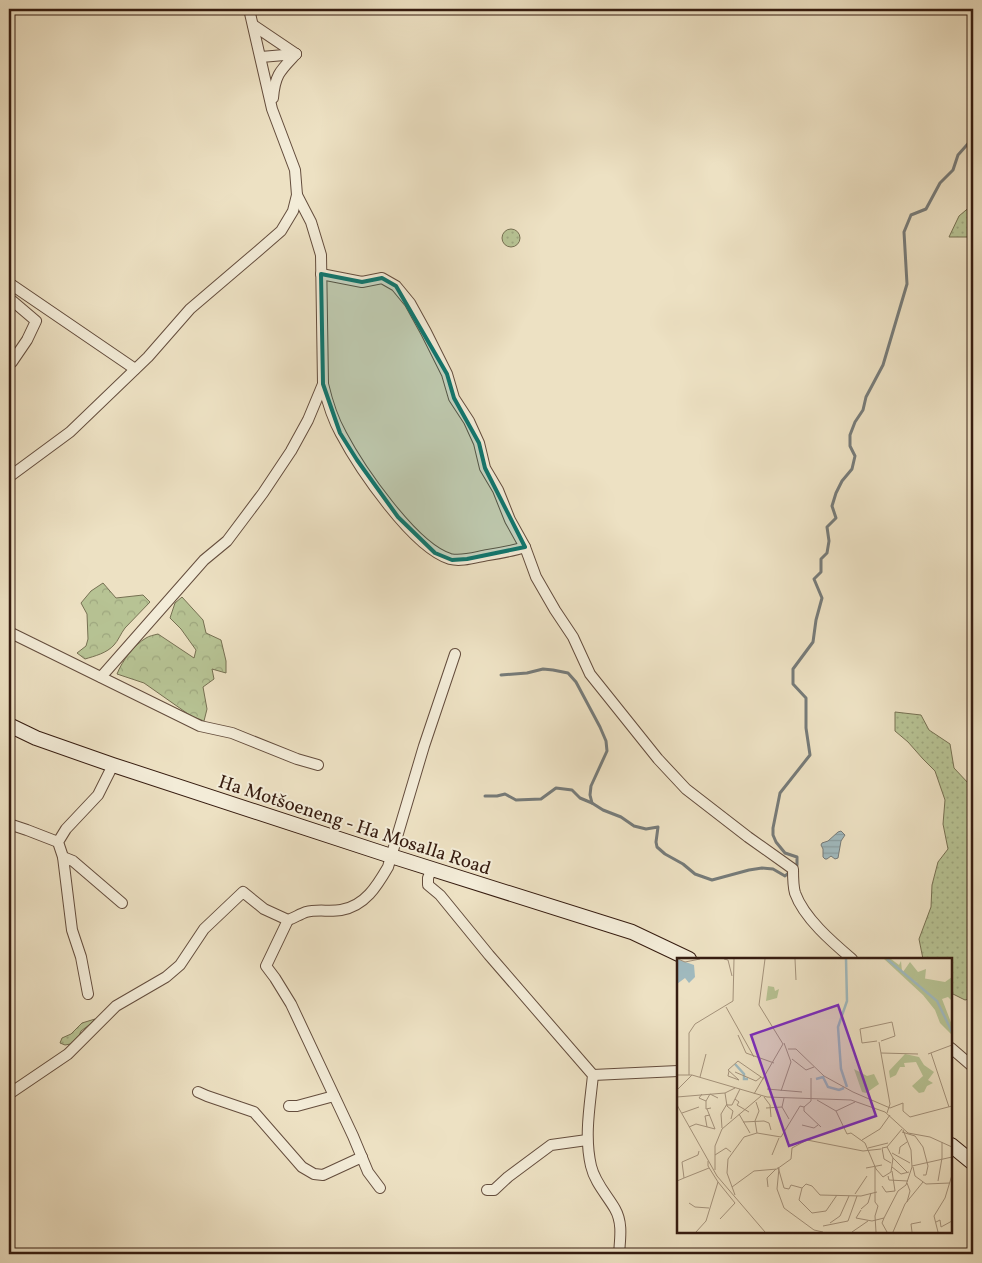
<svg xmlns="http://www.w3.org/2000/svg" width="982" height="1263" viewBox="0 0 982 1263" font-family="Vollkorn,serif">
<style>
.grass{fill:url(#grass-dots);stroke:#767052}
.forest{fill:url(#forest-crowns);stroke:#767052}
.water{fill:url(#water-rules);stroke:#767b79}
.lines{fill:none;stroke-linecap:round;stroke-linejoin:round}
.stream{stroke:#767b79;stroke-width:3}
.minor-casing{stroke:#644d3d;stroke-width:12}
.secondary-casing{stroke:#361c10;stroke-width:16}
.minor{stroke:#f3ecd8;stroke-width:10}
.secondary{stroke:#f3ecd8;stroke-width:14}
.marked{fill:#0f766e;fill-opacity:0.2;stroke:#0f766e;stroke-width:4;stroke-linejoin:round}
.labels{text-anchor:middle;stroke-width:4;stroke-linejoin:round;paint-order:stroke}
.street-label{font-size:19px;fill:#361c10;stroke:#f3ecd8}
.inset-river{fill:none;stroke:#a0babf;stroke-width:2.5}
.inset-road{fill:none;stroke:#a4927b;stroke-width:1}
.view{fill:#7b2cbf;fill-opacity:0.15;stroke:#7b2cbf;stroke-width:2.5}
.inset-edge{fill:none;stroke:#361c10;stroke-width:2.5}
</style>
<defs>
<pattern id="grass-dots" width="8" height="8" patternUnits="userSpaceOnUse" patternTransform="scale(1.25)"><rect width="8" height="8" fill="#b7c394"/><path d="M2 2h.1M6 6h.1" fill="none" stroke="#9ea77f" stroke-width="1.8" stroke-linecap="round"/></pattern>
<pattern id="forest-crowns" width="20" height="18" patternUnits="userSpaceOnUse" patternTransform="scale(1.25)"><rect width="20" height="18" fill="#b7c394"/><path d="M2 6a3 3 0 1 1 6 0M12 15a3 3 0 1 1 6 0" fill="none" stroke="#9ea77f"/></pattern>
<pattern id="water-rules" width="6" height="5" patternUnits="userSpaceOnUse" patternTransform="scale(1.25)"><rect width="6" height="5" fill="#a0babf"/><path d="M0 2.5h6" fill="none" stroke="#8a9fa3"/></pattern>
</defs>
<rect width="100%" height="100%" fill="#ede1c3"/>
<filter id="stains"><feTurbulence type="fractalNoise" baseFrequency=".004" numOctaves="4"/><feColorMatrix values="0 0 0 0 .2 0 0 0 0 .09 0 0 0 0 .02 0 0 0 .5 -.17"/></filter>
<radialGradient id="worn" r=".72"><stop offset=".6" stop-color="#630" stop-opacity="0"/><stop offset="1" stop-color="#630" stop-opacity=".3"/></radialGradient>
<g class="grass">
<polygon points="973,197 973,236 972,237 949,237 959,216 972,205"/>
<circle cx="511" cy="238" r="9"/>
<polygon points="895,712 921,715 929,730 950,744 954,768 969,784 973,785 973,998 965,1000 951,993 951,959 923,959 919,939 931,907 932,885 938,862 948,849 943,824 945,800 935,771 923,759 908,742 895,731"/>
<polygon points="95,1019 89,1025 81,1031 76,1043 65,1045 60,1043 62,1038 71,1034 82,1023"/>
</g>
<g class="forest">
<path d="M 103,583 L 116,598 L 143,595 L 150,602 C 142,611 133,619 125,628 C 121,633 118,641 114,645 C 107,653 95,656 85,659 L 77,653 L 86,646 L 88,639 L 87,614 L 81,603 L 91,591 Z"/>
<path d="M 182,597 L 203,620 L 206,633 L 221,640 L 226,661 L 226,673 L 212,669 L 214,679 L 203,687 L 207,709 L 204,721 L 191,716 L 144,683 L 117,674 C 122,661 134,645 146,638 C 149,636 154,635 158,634 L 194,658 L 196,650 L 181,629 L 170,618 L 175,603 Z"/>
</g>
<polygon class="water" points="841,831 845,835 841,841 838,858 835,859 831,856 827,859 825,859 823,857 823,849 821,845 822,843 828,841 838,832"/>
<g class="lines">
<g class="stream">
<polyline points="501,675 527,673 543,669 553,670 568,673 576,682 600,727 606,741 607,751 591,786 590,795 592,803 603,810 621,817 634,826 646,829 658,827 656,842 657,847 665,854 683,864 695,874 712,880 749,870 762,868 773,869 785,876 797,865 797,857 785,853 776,842 773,835 773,828 780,793 810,755 806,728 806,698 793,684 793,669 813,642 816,620 822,598 814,579 821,572 821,559 827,553 829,541 827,527 836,518 832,506 836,493 842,481 852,469 855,456 850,446 850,435 855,422 863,410 866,397 883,365 907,284 904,232 911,215 926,209 940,183 953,170 958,155 973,138"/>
<polyline points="485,796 497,796 505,794 516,800 541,799 556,788 572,790 580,798 592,803"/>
</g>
<defs>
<g id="minor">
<polyline points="253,25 296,54"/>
<polyline points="261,57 296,54"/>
<path d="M 273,98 C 275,74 281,70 296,54"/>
<path d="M 321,274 L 362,282 L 382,278 L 396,286 L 410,303 L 426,332 L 447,374 L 454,398 L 469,421 L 479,443 L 485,468 L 498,490 L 510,520 L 525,547 L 536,577 L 555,610 L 573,637 L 590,674 L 658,759 L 686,789 L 748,837 L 793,869 C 793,876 793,886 795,893 C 804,918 832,942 852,959"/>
<polyline points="9,283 135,369"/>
<polyline points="9,298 36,321 27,340 12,362 9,365"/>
<path d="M 323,384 C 327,401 332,418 341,434 C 359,468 413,548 450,559 C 462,562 476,557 488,555 C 501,553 513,551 525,547"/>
<polyline points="9,477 70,432 148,357 190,309 258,251 281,231 293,211 297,195 295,170 272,109 249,9"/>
<polyline points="9,632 200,726 232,733 297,759 318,765"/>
<polyline points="101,677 204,560 227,541 263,493 291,451 308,420 323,384 321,255 311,222 297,195"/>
<polyline points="9,824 27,830 58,842"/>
<polyline points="63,857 73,861 122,903"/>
<path d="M 432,868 L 428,878 L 428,885 L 440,895 L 489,955 L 593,1075 C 590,1105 584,1136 591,1166 C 595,1183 607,1195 615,1209 C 623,1223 620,1239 619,1254"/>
<path d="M 288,920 C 294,918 300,914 306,912 C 317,909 330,912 341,910 C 365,906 377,886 388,867 L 424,746 L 455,654"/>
<polyline points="88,994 81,957 72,930 63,857 58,842 66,829 98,795 113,765"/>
<polyline points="951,1048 973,1067"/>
<polyline points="593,1075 678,1071"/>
<polyline points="198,1092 207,1096 254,1112 302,1167 314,1174 323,1175 362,1157"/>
<polyline points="9,1094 68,1054 116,1006 166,977 180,965 204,929 243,892 264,909 288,920 266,966 275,978 291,1004 353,1136 368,1172 380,1188"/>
<polyline points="289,1106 297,1106 334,1096"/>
<polyline points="487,1190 494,1190 508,1177 551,1145 587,1140"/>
</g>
<g id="secondary">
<polyline points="9,725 36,738 113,765 391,856 632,932 689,959"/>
<polyline points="951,1145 973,1163"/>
</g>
</defs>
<use href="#minor" class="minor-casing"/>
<use href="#secondary" class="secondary-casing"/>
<use href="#minor" class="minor"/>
<use href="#secondary" class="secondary"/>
</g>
<path class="marked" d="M 321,274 L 362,282 L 382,278 L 396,286 L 447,374 L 454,398 L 479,443 L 485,468 L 525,547 L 467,559 L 452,560 L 435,553 L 398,517 L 357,460 L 340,433 L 323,384 Z"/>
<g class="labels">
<g class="street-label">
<text transform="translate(355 824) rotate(18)" y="7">Ha Motšoeneng - Ha Mosalla Road</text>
</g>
</g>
<g transform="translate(677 958)">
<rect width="275" height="275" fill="#ede1c3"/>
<path d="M 233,4 L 241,14 L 249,11 L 248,21 L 239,24 L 226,14 ZM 91,28 L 97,29 L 98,33 L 102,31 L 100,40 L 89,43 ZM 177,111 L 190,118 L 197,116 L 202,126 L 189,135 L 185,134 Z" fill="#b7c394"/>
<path d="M 207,1 L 214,1 L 222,7 L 224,3 L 225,13 L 239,24 L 245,20 L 268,24 L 275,19 L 275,43 L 271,39 L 265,41 L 275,67 L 275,77 L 263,65 L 258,52 L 246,37 ZM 228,96 L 242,99 L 247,107 L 257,114 L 251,122 L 256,125 L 250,128 L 247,134 L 242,135 L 235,128 L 246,118 L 239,104 L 227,105 L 228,109 L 223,109 L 219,117 L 213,120 L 212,113 Z" fill="#b7c394"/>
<path d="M 0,1 L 17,7 L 18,19 L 12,25 L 8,20 L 0,26 Z" fill="#a0babf"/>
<path class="inset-river" d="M 169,1 L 170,43 L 161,69 L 164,111 L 170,129M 210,1 L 260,43 L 275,74M 58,106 L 67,116 L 67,121 L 71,121M 139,121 L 146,119 L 151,129 L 162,132 L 167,130"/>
<path class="inset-road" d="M 1,1 L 8,4 L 23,1M 47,1 L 51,2 L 55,18M 118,1 L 119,22M 49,49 L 77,99M 61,77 L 69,95 L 97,105M 200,83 L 185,85 L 183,71 L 215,64 L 218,78 L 204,83M 202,84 L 213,146 L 210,155M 111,91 L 119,91 L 147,118 L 176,134 L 213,150 L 226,145 L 226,153 L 233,159 L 275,148M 204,95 L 241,96M 254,95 L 272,149M 251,96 L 275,87M 115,101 L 129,112 L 137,109M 52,113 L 51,118 L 62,122 L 51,112 L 61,103 L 87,121M 58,114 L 79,123 L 84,119M 0,117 L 15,117 L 90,139 L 174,142 L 208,154 L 231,175 L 253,179 L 275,189M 12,117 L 12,75 L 18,66 L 56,43 L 57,1M 23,119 L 29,96M 1,131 L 15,117M 90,131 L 125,134M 104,133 L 114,104 L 107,85M 48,135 L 50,148 L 56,153 L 54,161M 25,136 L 22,140 L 29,143 L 29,151 L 34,150M 77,136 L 106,86 L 82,47 L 88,1M 0,139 L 48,135 L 58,130M 87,139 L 93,147 L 94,159M 107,140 L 105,149 L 112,161M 58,141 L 62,144 L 60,147 L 72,154M 140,142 L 159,153 L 170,176 L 174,175 L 188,185 L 199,211 L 206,219 L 214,214 L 216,200 L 210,189 L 205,190 L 207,201 L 214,205M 29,143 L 33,136 L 41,140M 79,144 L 82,153 L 78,163 L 80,175M 0,147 L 40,218 L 88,274M 50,147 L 55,147 L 63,131M 127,149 L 134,143 L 134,120M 89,150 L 105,149M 159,153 L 178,144M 5,155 L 22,149M 62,156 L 73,175M 66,164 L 87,163 L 92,165 L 94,172M 125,167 L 137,170 L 141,167M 12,169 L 19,166 L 38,171 L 30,151M 30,169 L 28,158 L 33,157M 45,170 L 44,156 L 50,146M 225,174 L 238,178 L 246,189 L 251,208 L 249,217 L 246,217M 185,182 L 203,171 L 213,157M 210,189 L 225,171M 191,190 L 211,185M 215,195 L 233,205M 222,196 L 223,189 L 230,184M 38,197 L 49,190 L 54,194M 95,197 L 102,180M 216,200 L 230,214M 265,200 L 265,184M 235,208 L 275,199M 101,209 L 107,230 L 112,231 L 114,227 L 125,230 L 122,242 L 135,255 L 149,253 L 160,237M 198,209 L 198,244 L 201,248 L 198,258 L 199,274M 215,209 L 224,216 L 232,214M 236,209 L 238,218 L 249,226 L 273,225M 102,210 L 100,231 L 107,250 L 137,272 L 146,274M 189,210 L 205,207M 38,212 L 38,188 L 45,171 L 84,138M 215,213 L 218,233M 211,218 L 212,222 L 231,223M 7,220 L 32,210M 0,223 L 7,220 L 5,204 L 21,197 L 22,193M 261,223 L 265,200M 41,224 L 58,245 L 43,261M 230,225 L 233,233 L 230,244M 205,228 L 209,234 L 218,233M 55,229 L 77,213 L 100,211 L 114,201 L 115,190 L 130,182 L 186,193 L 204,191M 91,229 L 90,220 L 99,211M 125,230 L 129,226 L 135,228 L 143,237 L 184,238 L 200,234M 178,236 L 190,218M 58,237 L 50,215 L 51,201 L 67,179 L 80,175 L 104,179 L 123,148 L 127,149 L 127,153 L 144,169M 12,245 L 18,249 L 32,250M 184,251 L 191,245 L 194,235M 184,252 L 179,260 L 195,263 L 207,260M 259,264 L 263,262 L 264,269 L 275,263M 153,265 L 163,258 L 172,238M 146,268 L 171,263 L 180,238M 19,274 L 29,263 L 41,224 L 31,208 L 31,203M 175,274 L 191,263M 210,274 L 205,265 L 207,260 L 221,233 L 229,227 L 235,209 L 234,192 L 226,172M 216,274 L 228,246 L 246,224M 235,274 L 234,266 L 244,264M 261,274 L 257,258 L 268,240 L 275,217"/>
<path class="view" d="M 161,47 L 199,158 L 112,188 L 74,77 Z"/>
<rect width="275" height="275" class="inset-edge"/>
</g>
<rect width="982" height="1263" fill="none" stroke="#ede1c3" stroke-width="30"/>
<rect x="10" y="10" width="962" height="1243" fill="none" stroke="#361c10" stroke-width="2.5"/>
<rect x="15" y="15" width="952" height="1233" fill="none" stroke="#361c10"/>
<rect width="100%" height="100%" filter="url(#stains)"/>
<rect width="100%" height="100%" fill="url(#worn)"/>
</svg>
